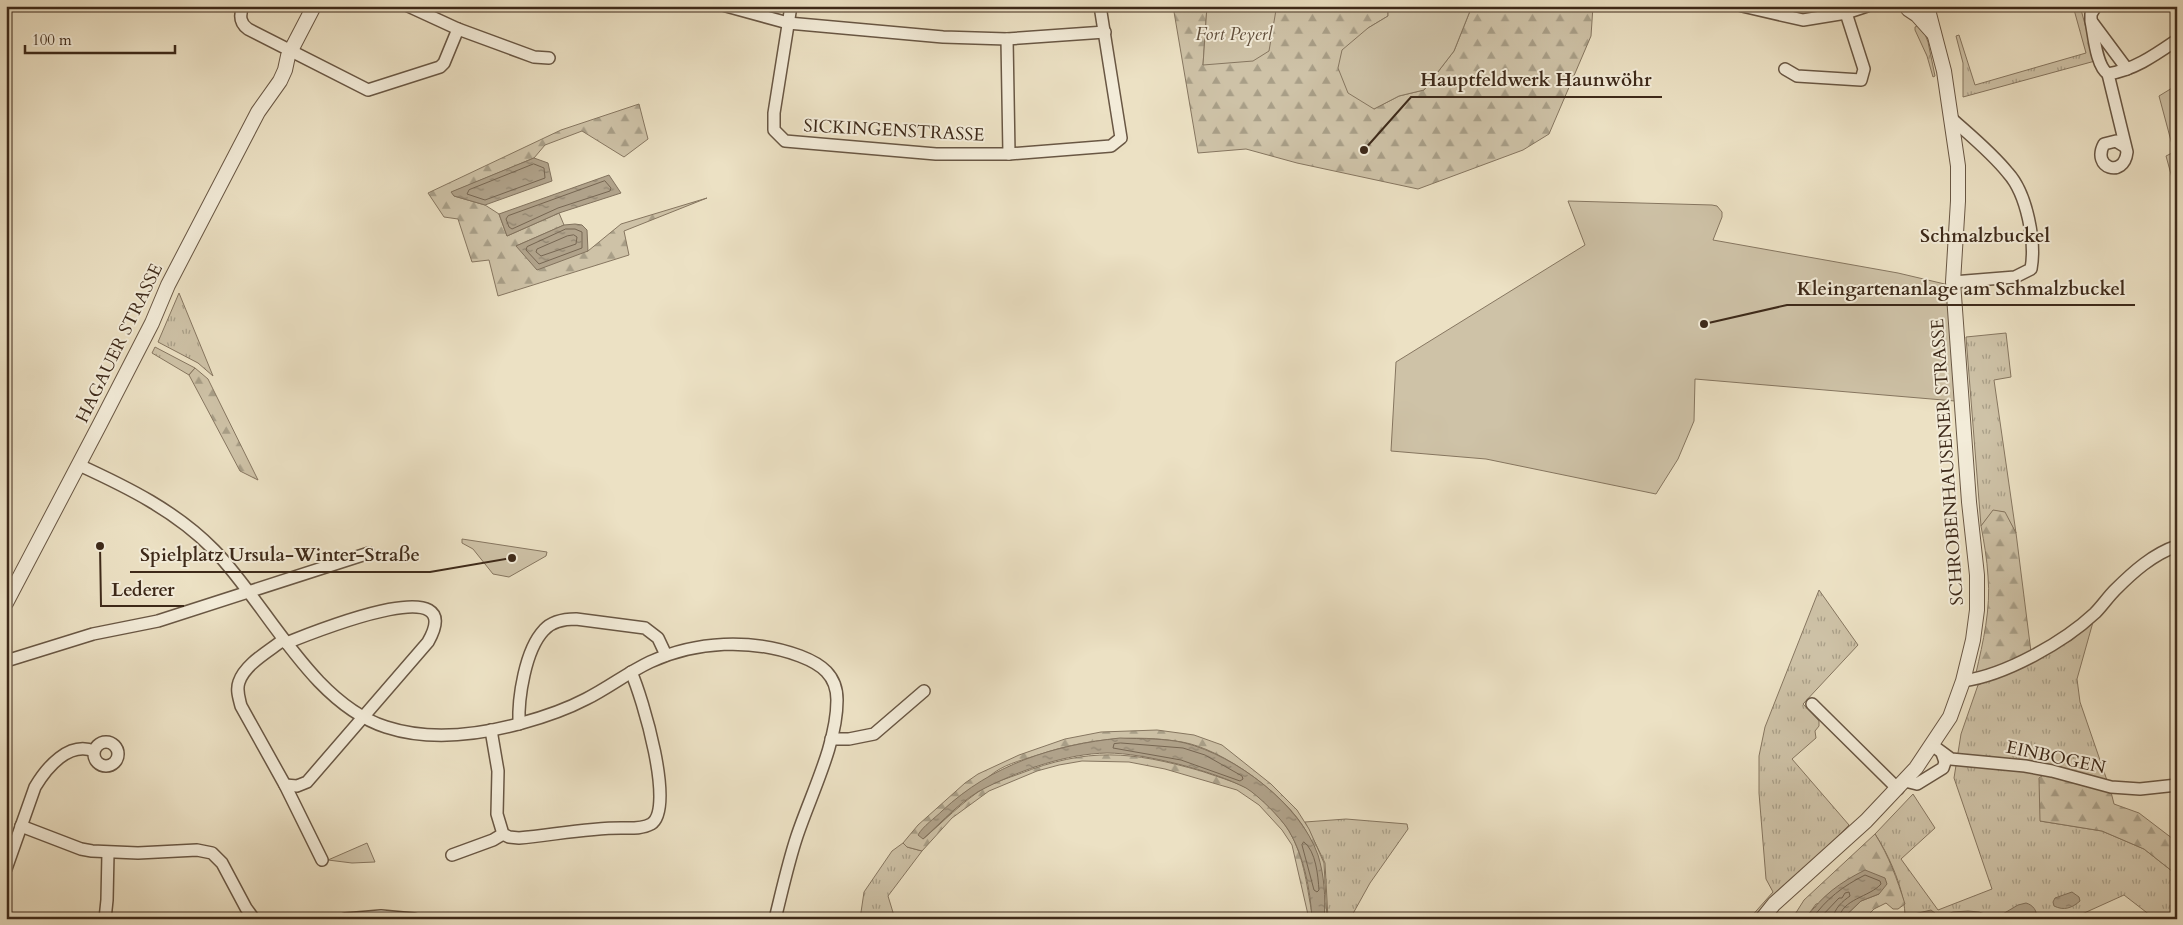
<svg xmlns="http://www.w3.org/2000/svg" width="2183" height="925" viewBox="0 0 2183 925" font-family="Cardo,serif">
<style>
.grass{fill:url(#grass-tufts);stroke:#867660}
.forest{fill:url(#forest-firs);stroke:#867660}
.green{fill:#cec2a7;stroke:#867660}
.water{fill:url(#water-ripples);stroke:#82725d}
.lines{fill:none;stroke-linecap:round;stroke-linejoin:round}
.shore{stroke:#766652;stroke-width:1}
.minor-casing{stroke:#695744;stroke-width:14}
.tertiary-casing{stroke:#695744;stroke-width:16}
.minor{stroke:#f3ecd9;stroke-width:11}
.tertiary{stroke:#f3ecd9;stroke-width:14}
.labels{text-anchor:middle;stroke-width:4;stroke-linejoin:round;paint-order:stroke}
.park-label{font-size:18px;font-style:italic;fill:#614f3c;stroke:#f3ecd9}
.street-label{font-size:18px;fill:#3d2919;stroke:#f3ecd9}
.neighbourhood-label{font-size:19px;font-weight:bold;fill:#3d2919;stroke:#f3ecd9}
.leader{fill:none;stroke:#3d2919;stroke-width:2}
.callout-dot{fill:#3d2919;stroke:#f3ecd9;stroke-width:2}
.callout-label{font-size:19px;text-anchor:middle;font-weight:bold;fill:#3d2919;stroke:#f3ecd9;stroke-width:4;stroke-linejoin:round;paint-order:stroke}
</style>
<defs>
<pattern id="grass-tufts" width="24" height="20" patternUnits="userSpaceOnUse" patternTransform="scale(1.25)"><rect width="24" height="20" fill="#cec2a7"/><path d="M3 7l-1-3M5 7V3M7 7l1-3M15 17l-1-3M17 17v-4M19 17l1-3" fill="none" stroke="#a89e87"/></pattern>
<pattern id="forest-firs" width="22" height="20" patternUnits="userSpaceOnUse" patternTransform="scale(1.25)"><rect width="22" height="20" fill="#cec2a7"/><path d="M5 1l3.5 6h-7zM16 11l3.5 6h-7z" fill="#a89e87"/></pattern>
<pattern id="water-ripples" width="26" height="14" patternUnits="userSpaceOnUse" patternTransform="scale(1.25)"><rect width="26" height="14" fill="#b0a28a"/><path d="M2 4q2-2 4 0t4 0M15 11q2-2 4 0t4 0" fill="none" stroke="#908470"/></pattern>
</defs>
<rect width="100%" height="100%" fill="#ece1c4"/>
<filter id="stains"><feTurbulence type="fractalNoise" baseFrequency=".004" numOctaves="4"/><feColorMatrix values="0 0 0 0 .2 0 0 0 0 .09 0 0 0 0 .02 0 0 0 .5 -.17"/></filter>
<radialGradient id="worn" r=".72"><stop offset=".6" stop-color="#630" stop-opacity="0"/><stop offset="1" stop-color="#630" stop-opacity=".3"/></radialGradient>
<g class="grass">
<polygon points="2073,6 2080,6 2095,61 1963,97 1963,63 1956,36 1959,35 1975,85 2086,53"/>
<polygon points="1921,24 1928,42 1935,76 1933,77 1927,56 1915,30 1915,27"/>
<polygon points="179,293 213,376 198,363 158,342"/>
<polygon points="2006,333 2011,377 1994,380 2016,533 2004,512 1993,511 1981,526 1966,337"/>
<polygon points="155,347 195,368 189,375 152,353"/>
<polygon points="1819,590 1858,645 1803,704 1819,721 1819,726 1815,731 1816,738 1792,759 1849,825 1754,919 1749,919 1773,892 1766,879 1759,793 1759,756 1765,727"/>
<path d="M 2093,622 L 2077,679 L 2080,702 L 2111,792 L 2040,821 L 2102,831 L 2144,849 L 2177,875 L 2177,919 L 2155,919 L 2124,895 L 2071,919 L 1905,919 C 1906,893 1889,855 1875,834 L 1913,794 L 1935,828 L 1901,859 L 1938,910 L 1992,889 L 1954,778 L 1961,734 L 1978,685 L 2072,640 Z"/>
<polygon points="1346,819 1407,824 1408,829 1370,883 1350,919 1328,919 1325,863 1305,822"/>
<polygon points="903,843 907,847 922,851 888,896 895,919 860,919 864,892 892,851"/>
</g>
<g class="forest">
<polygon points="1173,6 1207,6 1203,65 1281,6 1388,6 1388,16 1368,28 1374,109 1399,96 1424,90 1454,51 1472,6 1593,6 1591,36 1549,134 1523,150 1418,189 1297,163 1246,149 1198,153"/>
<polygon points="639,104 648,139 624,157 582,131 545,145 534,158 452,192 454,196 485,205 499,214 507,236 559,213 564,225 516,246 588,251 621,224 707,198 624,231 629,255 498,296 489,260 472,262 458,219 444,217 428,193 561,130"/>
<polygon points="195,368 208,379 258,480 240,471 189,375"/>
<path d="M 1993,510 L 2005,512 L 2016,533 L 2031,652 L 1999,667 L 1976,673 C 1983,642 1991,609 1988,576 C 1987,559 1984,542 1981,526 Z"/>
<path d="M 1157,730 L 1194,735 L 1222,745 L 1271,784 L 1297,810 L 1309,829 L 1324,863 L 1327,919 L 1324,919 C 1326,893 1319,854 1306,831 C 1286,795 1223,749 1182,742 C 1135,734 1086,739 1041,754 C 1026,759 1008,763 995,772 C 987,777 980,786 973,792 C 956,808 940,824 923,839 C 943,822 962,802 984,788 C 995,782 1008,778 1019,774 C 1088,747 1131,751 1201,771 C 1215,776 1233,781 1247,788 C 1259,795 1282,819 1289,831 C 1305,858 1307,889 1313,919 L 1309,919 L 1292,845 L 1282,830 L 1259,805 L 1237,790 L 1165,769 L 1129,762 L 1082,761 L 1059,765 L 1037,771 L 989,791 L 952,818 L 922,851 L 907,847 L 903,843 L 918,825 L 965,783 L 978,774 L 1019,755 L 1065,739 L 1101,732 Z"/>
<polygon points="2046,773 2111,792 2114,804 2139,813 2177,842 2177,875 2144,849 2102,831 2040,821 2039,778"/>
<path d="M 1875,834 C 1889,856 1897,879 1905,904 L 1898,909 L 1893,909 L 1886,903 L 1874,909 L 1864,919 L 1842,919 L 1861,901 L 1879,894 L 1816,904 L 1805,919 L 1792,919 L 1804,900 Z"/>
</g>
<g class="green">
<polygon points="1207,6 1281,6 1276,10 1269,51 1253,61 1203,65"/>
<polygon points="1388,6 1472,6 1454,51 1424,90 1399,96 1374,109 1348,93 1338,68 1342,50 1368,28 1388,16"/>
<polygon points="2177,85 2177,196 2166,156 2174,152 2159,96"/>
<polygon points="1568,201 1712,205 1717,206 1722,212 1722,217 1713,240 1898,273 1949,285 1955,401 1695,379 1694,421 1678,459 1656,494 1486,459 1391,451 1396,362 1585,245"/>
<polygon points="462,539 547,552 546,556 509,577 493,574 473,549 462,543"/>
<polygon points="367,843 375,862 352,863 328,860"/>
</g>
<g class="water">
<polygon points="534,158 548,163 552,181 485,205 454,196 451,192"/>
<polygon points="609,175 621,193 559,213 507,236 499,214"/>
<polygon points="575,224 582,225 587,230 588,251 537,270 516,246 564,225"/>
<path d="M 1120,738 C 1141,739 1165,738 1185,743 C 1236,756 1300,804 1318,855 C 1324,874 1326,898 1324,919 L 1312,918 C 1310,889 1304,856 1289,831 C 1282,819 1258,795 1246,788 C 1214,771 1144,753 1107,753 C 1066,754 1024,769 987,787 C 963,798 943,821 923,839 L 918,835 C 923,826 935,818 942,811 C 992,764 1054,745 1120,738 Z"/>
<path d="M 1865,870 L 1885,878 L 1887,884 L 1879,894 L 1861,901 L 1842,919 L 1805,919 C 1823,895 1839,883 1865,870 Z"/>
<path d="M 2072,892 L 2079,897 L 2080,901 C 2072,908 2064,911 2054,906 L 2053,902 L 2055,898 Z"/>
<path d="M 2026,903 C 2033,905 2038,911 2036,919 L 1915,919 L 1914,914 L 1931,910 L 1940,917 L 1953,912 L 1968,911 L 1979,912 L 1996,918 L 2018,905 Z"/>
</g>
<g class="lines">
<g class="shore">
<polygon points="534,164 544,168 545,178 485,200 467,194 469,190"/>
<polygon points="605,181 611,188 610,191 558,208 512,229 509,227 506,219 508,216"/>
<polygon points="566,229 575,229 582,232 582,248 539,264 526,250 527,247"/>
<polygon points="574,235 577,237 576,244 541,256 536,252 537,249 567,236"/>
<polygon points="1121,743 1183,748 1205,755 1242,776 1243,779 1240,781 1181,760 1113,748 1114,744"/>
<path d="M 1304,842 C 1316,851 1318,876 1319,890 L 1317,892 L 1314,890 L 1302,845 Z"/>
<path d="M 1812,919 C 1826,899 1843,886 1865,875 L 1880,881 L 1881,884 C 1870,897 1841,899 1839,919"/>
<path d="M 1819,919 L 1839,898 L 1842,898 L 1845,893 L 1849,892 L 1850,896 C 1843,901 1834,908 1833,919"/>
</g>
<defs>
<g id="minor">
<path d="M 243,6 C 239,16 240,23 248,29 L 368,90 L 440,67 L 444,63 L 458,29"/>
<polyline points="408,6 458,29 534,57 549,58"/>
<polyline points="726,6 788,23 943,37 1007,39 1105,32"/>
<polyline points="791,6 774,113 774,130 785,141 936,154 1009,154 1111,146 1121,138 1100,6"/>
<polyline points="1742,6 1803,20 1846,13 1867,6"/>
<path d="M 2096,6 L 2091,14 L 2091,21 C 2094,35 2096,66 2108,74"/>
<polyline points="2092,22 2127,69"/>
<polyline points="1007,39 1009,154"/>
<polyline points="1785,69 1797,76 1861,80 1864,69 1846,13"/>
<path d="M 1952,119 C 1971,136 1992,153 2008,173 C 2027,194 2036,242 2031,269 L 2015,277 L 1953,282"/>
<path d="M 2124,146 L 2116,141 L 2104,144 C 2091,168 2124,179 2127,152 L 2108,74 C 2134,70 2155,55 2177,40"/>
<path d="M 79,465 C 127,487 176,511 214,550 C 266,603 311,703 386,727 C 429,741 479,735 522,723 C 544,717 565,710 586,699 C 608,688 627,673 650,662 C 696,641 751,638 800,656 C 821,664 837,675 837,700 C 837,744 811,794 797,836 C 788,863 782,891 775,919"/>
<path d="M 283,640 C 269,651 245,664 239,682 C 236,690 239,698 241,706 L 285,785 L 322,860"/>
<polyline points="6,661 93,634 158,621 369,553"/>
<path d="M 1963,681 C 2006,675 2064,642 2095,613 C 2102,606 2108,597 2115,590 C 2133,572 2153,554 2177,546"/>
<polyline points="1812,704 1898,789"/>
<path d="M 519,724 C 518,698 525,650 544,630 C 552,621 565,619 576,619 L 645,628 L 658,638 L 666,655"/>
<path d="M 491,730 L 498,771 L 497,814 L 503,834 L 509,837 L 519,838 C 553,835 586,828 621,828 C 630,828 642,829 651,824 C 676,809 642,696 631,672"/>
<polyline points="831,739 849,739 874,734 924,691"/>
<circle cx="106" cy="754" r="12"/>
<polyline points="1932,745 1951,759 2025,766 2052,771 2111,787 2140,789 2177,785"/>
<polyline points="1905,781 1917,784 1943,768 1945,762 1942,753"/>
<path d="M 285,785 L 297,786 L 307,782 L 428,642 C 471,566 305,636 286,643"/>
<polyline points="21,826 81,849 92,851 138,853 197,850 212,853 222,863 246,908 254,919"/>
<polyline points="452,855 493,840 503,834"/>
<path d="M 6,869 L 35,787 C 47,767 69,741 94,751"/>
<polyline points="105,919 107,900 108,853"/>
<polyline points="345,919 381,916 414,919"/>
</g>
<g id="tertiary">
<polyline points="1908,9 1917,15 1934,34"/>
<polyline points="6,603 100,424 152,323 168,285 258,112 280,81 285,70 288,56 314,6"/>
<polyline points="1762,919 1774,904 1866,821 1916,768 1950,717 1963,681 1973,640 1977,610 1977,575 1969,502 1953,282 1958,201 1958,166 1944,71 1927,6"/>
</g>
</defs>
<use href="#minor" class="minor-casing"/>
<use href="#tertiary" class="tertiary-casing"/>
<use href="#minor" class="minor"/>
<use href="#tertiary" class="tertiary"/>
</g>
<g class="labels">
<g class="park-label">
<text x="1234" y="40">Fort Peyerl</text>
</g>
<g class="street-label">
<text transform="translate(894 130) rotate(3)" y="6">SICKINGENSTRASSE</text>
<text transform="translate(119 343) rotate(-64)" y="6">HAGAUER STRASSE</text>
<text transform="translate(1947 462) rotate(-94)" y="6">SCHROBENHAUSENER STRASSE</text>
<text transform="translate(2056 757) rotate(12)" y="6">EINBOGEN</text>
</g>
<g class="neighbourhood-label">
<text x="1985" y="242">Schmalzbuckel</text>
</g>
</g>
<path class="leader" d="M1364 150L1411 97H1662M1704 324L1787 305H2135M512 558L430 572H130M100 546L101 606H184"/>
<g class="callout-dot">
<circle cx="1364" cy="150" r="5"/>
<circle cx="1704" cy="324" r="5"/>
<circle cx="512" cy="558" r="5"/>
<circle cx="100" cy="546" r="5"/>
</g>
<g class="callout-label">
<text x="1536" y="86">Hauptfeldwerk Haunwöhr</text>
<text x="1961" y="295">Kleingartenanlage am Schmalzbuckel</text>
<text x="280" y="561">Spielplatz Ursula-Winter-Straße</text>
<text x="143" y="596">Lederer</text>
</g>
<rect width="2183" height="925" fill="none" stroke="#ece1c4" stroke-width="25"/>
<rect x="8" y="8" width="2168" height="910" fill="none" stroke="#3d2919" stroke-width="2.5"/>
<rect x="12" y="12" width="2158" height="900" fill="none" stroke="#3d2919"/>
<path d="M25 45v8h150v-8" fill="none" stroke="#3d2919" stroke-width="2.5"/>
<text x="32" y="45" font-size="15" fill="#3d2919" stroke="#f3ecd9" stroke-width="4" paint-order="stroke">100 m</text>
<rect width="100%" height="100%" filter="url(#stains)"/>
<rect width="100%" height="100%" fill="url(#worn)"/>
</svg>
